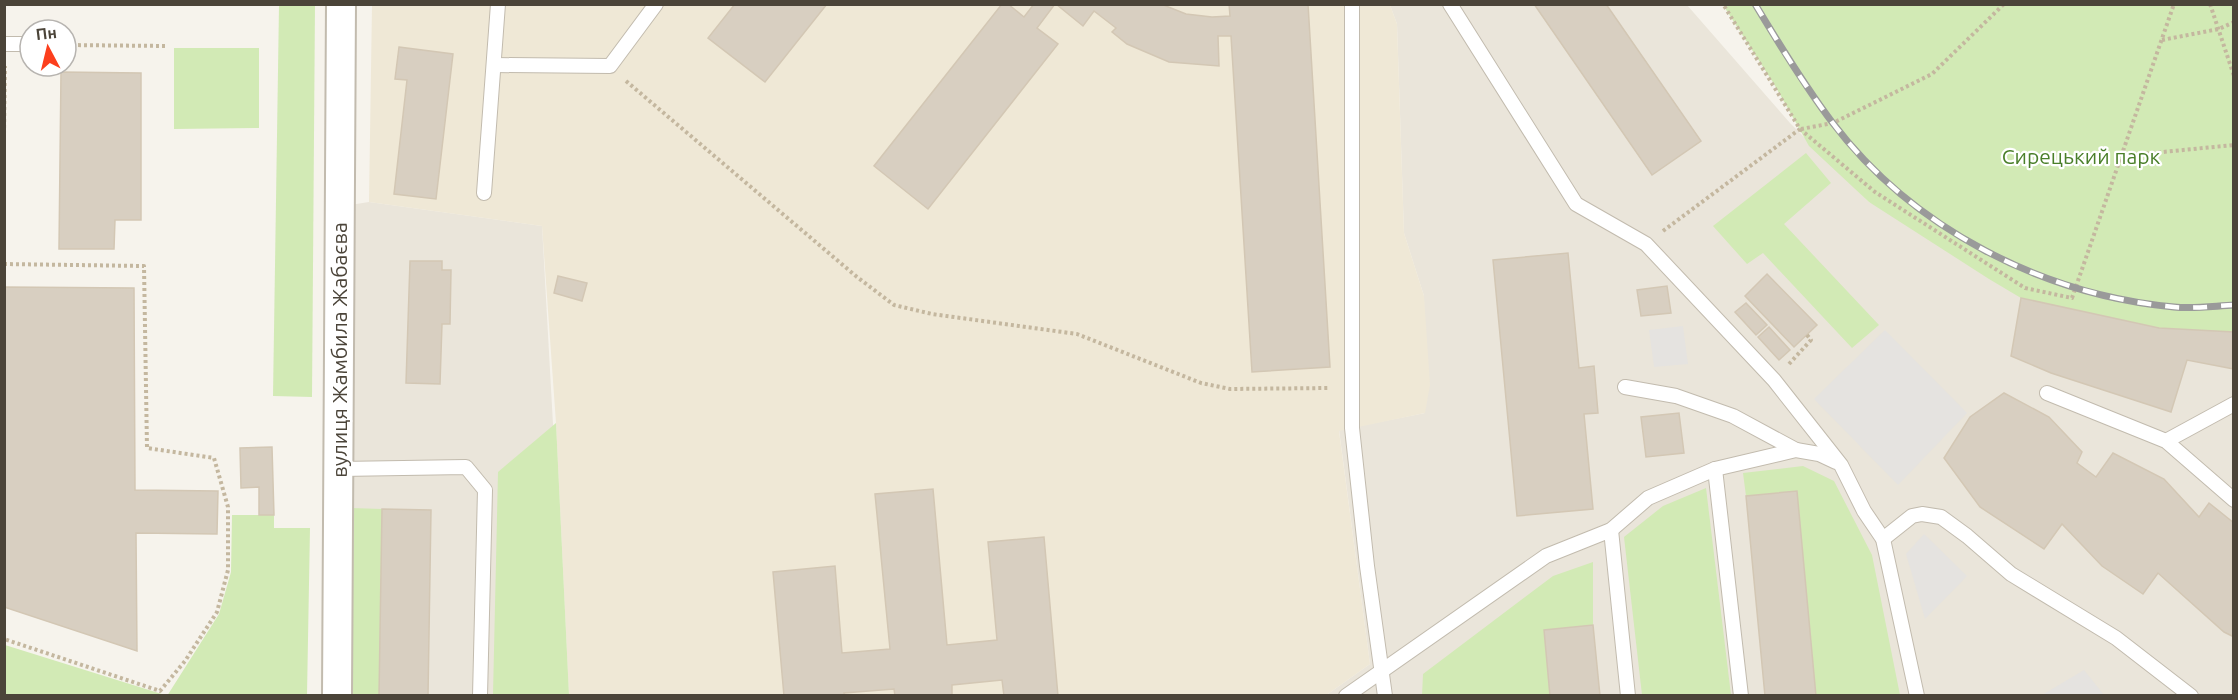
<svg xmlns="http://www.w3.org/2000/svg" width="2238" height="700" viewBox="0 0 2238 700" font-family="Ubuntu,sans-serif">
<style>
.residential{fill:#eae5da}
.education{fill:#efe8d6}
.green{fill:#d2eab5}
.parking{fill:#e5e3e0}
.building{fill:#d8cfc1;stroke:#d3c7b4;stroke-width:1.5}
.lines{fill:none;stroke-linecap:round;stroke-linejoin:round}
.lane-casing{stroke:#c2bbae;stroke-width:16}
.street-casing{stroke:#c2bbae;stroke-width:32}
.path{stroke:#c4b79f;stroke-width:4;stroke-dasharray:3 3;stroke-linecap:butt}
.lane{stroke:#fff;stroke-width:14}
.street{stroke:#fff;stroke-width:28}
.rail-casing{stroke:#9a9a9a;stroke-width:7}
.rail{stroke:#fff;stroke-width:4.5;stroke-dasharray:14;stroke-linecap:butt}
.labels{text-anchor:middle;stroke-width:4.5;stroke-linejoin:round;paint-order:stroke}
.park-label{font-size:21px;fill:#4a7f2a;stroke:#fff}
.street-label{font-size:21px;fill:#4b4439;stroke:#fff}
</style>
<rect width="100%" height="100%" fill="#f6f3ec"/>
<g class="residential">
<polygon points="1390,5 1687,5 1790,123 1869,202 2159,328 2233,332 2233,695 1325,696 1370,664 1339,430 1425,413 1424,296 1404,233 1397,24"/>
<polygon points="369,202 542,226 568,695 347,696 350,205"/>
</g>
<polygon class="education" points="372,5 1390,5 1397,24 1404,233 1424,296 1430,385 1425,413 1339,431 1370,664 1325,696 569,695 556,423 542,226 369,202"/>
<g class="green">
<polygon points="279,5 315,5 312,397 273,396"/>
<polygon points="1723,5 2233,5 2233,332 2159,328 2021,298 1989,279 1869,202 1809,146 1774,84"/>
<polygon points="174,48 259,48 259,128 174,129"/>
<polygon points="1806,153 1831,183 1784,224 1879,325 1852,348 1763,253 1747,264 1713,226"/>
<polygon points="556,423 569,695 493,695 498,472"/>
<polygon points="1803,466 1834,481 1872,555 1900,695 1816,695 1797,491 1746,496 1743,473"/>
<polygon points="1706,488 1731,695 1642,695 1624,537 1663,506"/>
<polygon points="351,508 382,509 379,695 352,695"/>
<polygon points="232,515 274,515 274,528 310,528 307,695 167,696 219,614 231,572"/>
<polygon points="1593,562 1593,625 1544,630 1550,695 1422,696 1423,674 1553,576"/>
<polygon points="5,645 165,695 5,695"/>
</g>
<g class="parking">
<polygon points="1683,326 1688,364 1654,367 1649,330"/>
<polygon points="1885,330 1967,413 1898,485 1814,399"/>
<polygon points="1924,534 1967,576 1925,619 1906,554"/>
<polygon points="2084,670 2104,695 2042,695"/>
</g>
<g class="building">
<polygon points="735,4 827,4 765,82 708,38"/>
<polygon points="1002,4 1008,4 1024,17 1034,4 1055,4 1037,28 1058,44 928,209 874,166"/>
<polygon points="1056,4 1161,4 1186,14 1212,17 1230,16 1229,4 1308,4 1330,367 1252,372 1231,36 1218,36 1219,66 1169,62 1127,44 1112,32 1116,28 1094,11 1083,26"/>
<polygon points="1534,4 1606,4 1701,141 1652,175"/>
<polygon points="399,47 453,54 436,199 394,194 407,80 395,79"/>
<polygon points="61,72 141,73 141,220 115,220 114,249 59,249"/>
<polygon points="1568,253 1579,368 1594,366 1598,413 1584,414 1593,509 1517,516 1493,260"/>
<polygon points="410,261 442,261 442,270 451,270 450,324 442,324 440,384 406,383"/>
<polygon points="1767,274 1817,325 1794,347 1745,296"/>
<polygon points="558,276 587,283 582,301 554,293"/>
<polygon points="1667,286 1671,313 1641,316 1637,290"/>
<polygon points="4,287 134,288 135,490 218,491 217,534 136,533 137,651 4,607"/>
<polygon points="2021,298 2159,328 2234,332 2234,369 2187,360 2171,412 2051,373 2011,356"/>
<polygon points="1746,303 1767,325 1756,335 1735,312"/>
<polygon points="1769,327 1790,350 1779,360 1758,337"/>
<polygon points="2004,393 2049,417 2082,452 2077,463 2096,477 2113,453 2164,479 2199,517 2209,503 2234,523 2234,637 2224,632 2158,573 2143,594 2102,566 2062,524 2044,549 1980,507 1944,458 1970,417"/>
<polygon points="1679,413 1684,453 1646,457 1641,417"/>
<polygon points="272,447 274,515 259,515 259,487 241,488 240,448"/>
<polygon points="933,489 947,645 997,640 988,542 1044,537 1058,696 1004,696 1002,680 952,685 952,696 895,696 894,689 844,693 845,696 784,696 773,572 835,566 842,653 890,649 875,494"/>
<polygon points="1797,491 1816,696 1765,696 1746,496"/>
<polygon points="382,509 431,510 428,696 379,696"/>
<polygon points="1593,625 1600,696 1550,696 1544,630"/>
</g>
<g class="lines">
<defs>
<g id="lane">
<polyline points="1352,4 1352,428 1367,566 1385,696"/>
<polyline points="1450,4 1576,204 1646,244 1774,380 1841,465 1864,511 1883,539 1917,696"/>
<polyline points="4,44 30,44"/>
<polyline points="494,65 610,66 656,4"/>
<polyline points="484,193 498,4"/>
<polyline points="1625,387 1676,396 1733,416 1796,450"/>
<polyline points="2047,393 2166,441 2234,500"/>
<polyline points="2166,441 2234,404"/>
<polyline points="340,469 466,467 485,490 480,696"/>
<polyline points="1715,469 1741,696"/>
<polyline points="1611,530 1628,696"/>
<polyline points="1883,539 1912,516 1922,514 1941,517 1967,536 2011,574 2116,638 2191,696"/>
<polyline points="1346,696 1546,556 1611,530 1648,498 1715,469 1796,450 1819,454 1836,462"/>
</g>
<polyline id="street" points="337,696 341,4"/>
</defs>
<use href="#lane" class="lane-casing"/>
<use href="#street" class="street-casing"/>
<g class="path">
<polyline points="2210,4 2234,76"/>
<polyline points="2162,40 2219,29 2234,22"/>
<polyline points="66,45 166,46"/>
<polyline points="626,81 857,277 894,305 932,314 1077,334 1201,383 1230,389 1329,388"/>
<polyline points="1800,129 1875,192 2025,288 2072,298 2174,4"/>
<polyline points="1801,129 1833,123 1932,74 2004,4"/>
<polyline points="4,134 5,66"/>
<polyline points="2122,156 2234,145"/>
<polyline points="1663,231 1800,129 1723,4"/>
<polyline points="4,264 144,266 147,448 214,458 228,507 228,570 217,612 185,661 160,691 4,639"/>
<polyline points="1789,364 1811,340 1807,335"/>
</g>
<use href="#lane" class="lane"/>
<use href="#street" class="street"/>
<defs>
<path id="rail" d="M 1755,4 C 1779,44 1804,85 1832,122 C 1913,229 2043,295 2174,307 C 2194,309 2214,306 2234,305"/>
</defs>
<use href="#rail" class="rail-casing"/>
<use href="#rail" class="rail"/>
</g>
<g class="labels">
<g class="park-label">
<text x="2081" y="164">Сирецький парк</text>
</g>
<g class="street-label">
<text transform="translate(340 350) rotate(-90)" y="7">вулиця Жамбила Жабаєва</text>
</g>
</g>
<rect width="2238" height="700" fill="none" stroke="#4b4439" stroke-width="12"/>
<g transform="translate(48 48) rotate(353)"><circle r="28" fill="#ffffff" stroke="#b7b4b0" stroke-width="1.5"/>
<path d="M0-4.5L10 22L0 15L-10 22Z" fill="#fc3f1d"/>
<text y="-9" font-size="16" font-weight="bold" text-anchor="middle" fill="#4b4439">Пн</text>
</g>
</svg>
